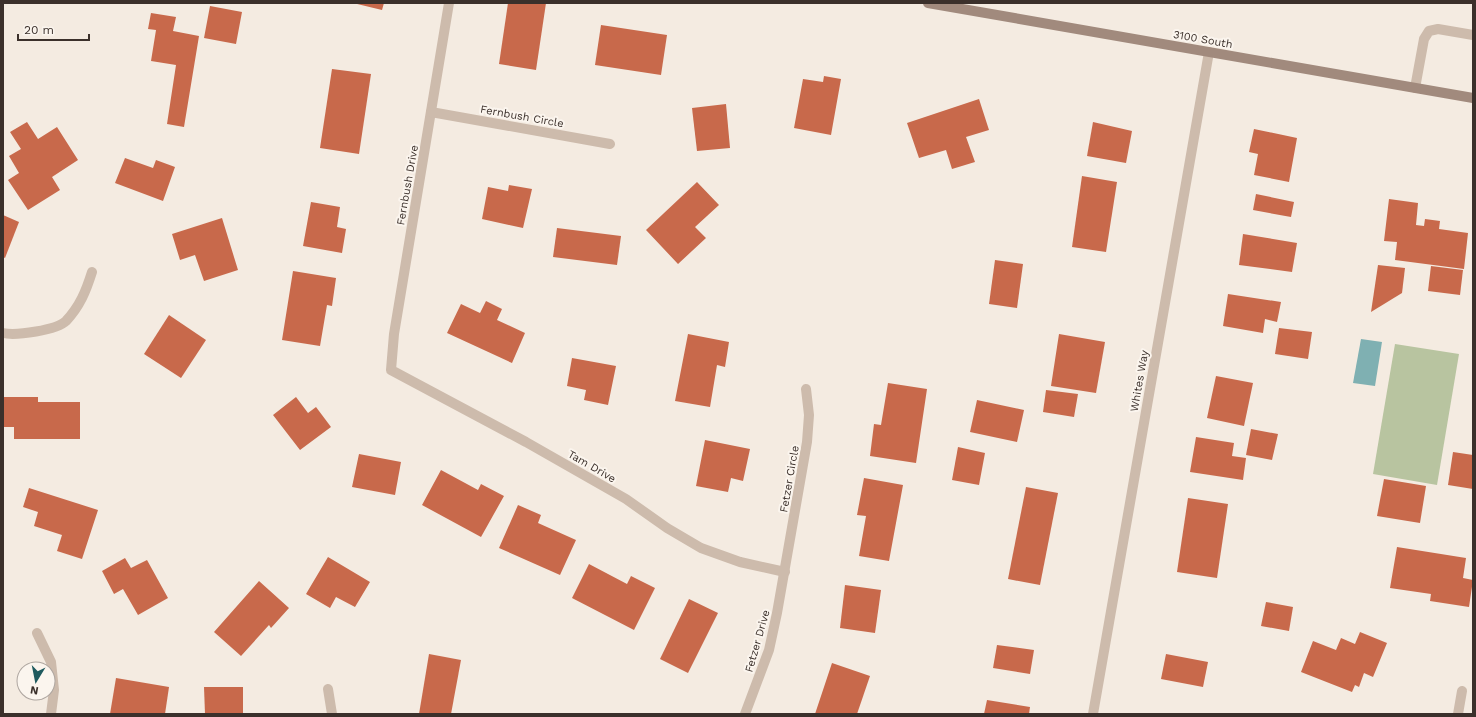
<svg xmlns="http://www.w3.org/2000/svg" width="1476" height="717" viewBox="0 0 1476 717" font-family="'Work Sans',sans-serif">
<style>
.green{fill:#b8c4a0}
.water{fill:#7fb0b2}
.building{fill:#c8694b}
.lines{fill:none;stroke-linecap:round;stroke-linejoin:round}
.lane{stroke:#cdbbac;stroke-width:10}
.street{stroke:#cdbbac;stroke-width:10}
.secondary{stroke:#a18a7d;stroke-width:10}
.labels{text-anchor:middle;stroke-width:4;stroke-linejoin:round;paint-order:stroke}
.street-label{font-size:11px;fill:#3b302b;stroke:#fbf5ee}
</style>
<rect width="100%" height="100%" fill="#f4ebe1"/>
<polygon class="green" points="1395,344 1459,354 1437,485 1373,474"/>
<polygon class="water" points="1361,339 1382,342 1375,386 1353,383"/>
<g class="building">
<polygon points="353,3 384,3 382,10"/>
<polygon points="508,3 546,3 536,70 499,64"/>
<polygon points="210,6 242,12 236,44 204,38"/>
<polygon points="151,13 176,17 173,31 199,36 184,127 167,124 176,65 151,61 156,30 148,29"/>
<polygon points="601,25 667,35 661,75 595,65"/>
<polygon points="332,69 371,74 359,154 320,148"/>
<polygon points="824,76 841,79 831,135 794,128 803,79 823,82"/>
<polygon points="979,99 989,130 966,137 975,162 952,169 946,150 919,158 907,123"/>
<polygon points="726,104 730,148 697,151 692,108"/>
<polygon points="27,122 38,139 57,127 78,160 52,177 60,190 28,210 8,180 19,173 9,156 21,149 10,132"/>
<polygon points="1093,122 1132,131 1126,163 1087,156"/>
<polygon points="1254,129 1297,138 1289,182 1254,175 1258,154 1249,152"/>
<polygon points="125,158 153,168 156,160 175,167 163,201 115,183"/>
<polygon points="1082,176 1117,182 1106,252 1072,247"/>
<polygon points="697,182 719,205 695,227 706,238 678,264 646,230"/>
<polygon points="509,185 532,189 523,228 482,219 488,187 508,191"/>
<polygon points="1256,194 1294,202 1291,217 1253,210"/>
<polygon points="1389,199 1418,203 1416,225 1424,226 1425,219 1440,221 1439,229 1468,233 1464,269 1395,260 1397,242 1384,241"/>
<polygon points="311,202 340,207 337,227 346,229 342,253 303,246"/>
<polygon points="3,215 19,222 5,258 3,257"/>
<polygon points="222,218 238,270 204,281 195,255 180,260 172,234"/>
<polygon points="557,228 621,236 617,265 553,257"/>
<polygon points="1243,234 1297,243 1292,272 1239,265"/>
<polygon points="995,260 1023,264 1017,308 989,304"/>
<polygon points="1378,265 1405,268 1402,293 1371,312"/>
<polygon points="1431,266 1463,270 1460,295 1428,291"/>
<polygon points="293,271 336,278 332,306 327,305 320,346 282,340"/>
<polygon points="1228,294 1281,302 1277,322 1265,319 1263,333 1223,326"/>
<polygon points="486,301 502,309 497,320 525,333 512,363 447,333 461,304 480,313"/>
<polygon points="169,315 206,340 181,378 144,354"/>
<polygon points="1279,328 1312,332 1308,359 1275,354"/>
<polygon points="688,334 729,342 725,367 717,365 710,407 675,401"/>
<polygon points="1059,334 1105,342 1096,393 1051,386"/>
<polygon points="572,358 616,366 608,405 584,400 586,390 567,386"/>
<polygon points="1216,376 1253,383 1244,426 1207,418"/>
<polygon points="888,383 927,389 916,463 870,456 874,424 881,425"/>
<polygon points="1046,390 1078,394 1074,417 1043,412"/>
<polygon points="3,397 38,397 38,402 80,402 80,439 14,439 14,427 3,427"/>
<polygon points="296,397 308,413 316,407 331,427 300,450 273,415"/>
<polygon points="977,400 1024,410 1017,442 970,432"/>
<polygon points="1251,429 1278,434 1272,460 1246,455"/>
<polygon points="1196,437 1234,443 1232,456 1246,458 1243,480 1190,472"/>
<polygon points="705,440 750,449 743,481 731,478 728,492 696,486"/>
<polygon points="958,447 985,453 979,485 952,480"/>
<polygon points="1453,452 1473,455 1473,489 1448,485"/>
<polygon points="359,454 401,462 395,495 352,487"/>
<polygon points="441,470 478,490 481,484 504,496 481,537 422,505"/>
<polygon points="864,478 903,485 889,561 859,556 866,516 857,515"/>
<polygon points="1384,479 1426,486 1420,523 1377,516"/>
<polygon points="1026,487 1058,493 1040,585 1008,579"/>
<polygon points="29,488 98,510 82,559 57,551 62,535 34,526 38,512 23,507"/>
<polygon points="1188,498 1228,504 1217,578 1177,572"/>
<polygon points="518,505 541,515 538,523 576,540 560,575 499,548"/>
<polygon points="1397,547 1466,558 1463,578 1473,580 1469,607 1430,601 1431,594 1390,588"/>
<polygon points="328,557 370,582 355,607 336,597 330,608 306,594"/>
<polygon points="125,558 131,568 147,560 168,598 138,615 123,589 114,594 102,571"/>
<polygon points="589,564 627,584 631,576 655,588 634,630 572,598"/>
<polygon points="259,581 289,608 271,628 269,625 241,656 214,632"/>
<polygon points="845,585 881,590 875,633 840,628"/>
<polygon points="689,599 718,613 688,673 660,659"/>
<polygon points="1266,602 1293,607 1289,631 1261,626"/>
<polygon points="1360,632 1387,643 1373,677 1364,673 1359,687 1355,685 1352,692 1301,672 1313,641 1336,650 1341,638 1355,644"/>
<polygon points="997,645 1034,650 1030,674 993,668"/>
<polygon points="429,654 461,660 451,714 419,714"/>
<polygon points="1166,654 1208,662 1203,687 1161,679"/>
<polygon points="832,663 870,676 857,714 815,714"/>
<polygon points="116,678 169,687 165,714 110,714"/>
<polygon points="204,687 243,687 243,714 205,714"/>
<polygon points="987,700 1030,707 1029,714 984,714"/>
</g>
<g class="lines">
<polyline class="lane" points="1415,88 1424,39 1429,31 1438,29 1473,35"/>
<g class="street">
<polyline points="449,3 394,334 391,370 526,442 626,499 667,528 701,548 740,562 785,572"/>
<polyline points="431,112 610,144"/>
<path d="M 3,333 C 16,336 57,330 66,321 C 80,306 86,291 92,272"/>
<polyline points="37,633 51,662 54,690 51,714"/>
<polyline points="328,689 332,714"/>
<polyline points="745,714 769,650 777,613 807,442 809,415 806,389"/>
<polyline points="1093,714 1209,52"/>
<polyline points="1458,714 1462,691"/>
</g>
<polyline class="secondary" points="928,3 1473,98"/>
</g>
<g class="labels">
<g class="street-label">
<text transform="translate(1203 39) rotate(10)" y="4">3100 South</text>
<text transform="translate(522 116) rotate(10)" y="4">Fernbush Circle</text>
<text transform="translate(407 185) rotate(-80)" y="4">Fernbush Drive</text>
<text transform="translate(1139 381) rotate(-80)" y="4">Whites Way</text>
<text transform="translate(592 466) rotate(30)" y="4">Tam Drive</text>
<text transform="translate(789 479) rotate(-80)" y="4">Fetzer Circle</text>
<text transform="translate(757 641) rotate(-74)" y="4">Fetzer Drive</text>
</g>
</g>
<rect width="1476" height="717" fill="none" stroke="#3b302b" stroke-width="8"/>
<g transform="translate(36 681) rotate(190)"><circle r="19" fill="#fbf5ee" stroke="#aea6a0"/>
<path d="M0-3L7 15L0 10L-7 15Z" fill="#1f5a5e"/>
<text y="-6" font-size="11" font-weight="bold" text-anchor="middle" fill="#3b302b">N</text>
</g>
<path d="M18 34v6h71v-6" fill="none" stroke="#3b302b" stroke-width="2"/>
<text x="24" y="34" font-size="12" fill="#3b302b" stroke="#fbf5ee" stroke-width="3" paint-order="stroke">20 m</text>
</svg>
